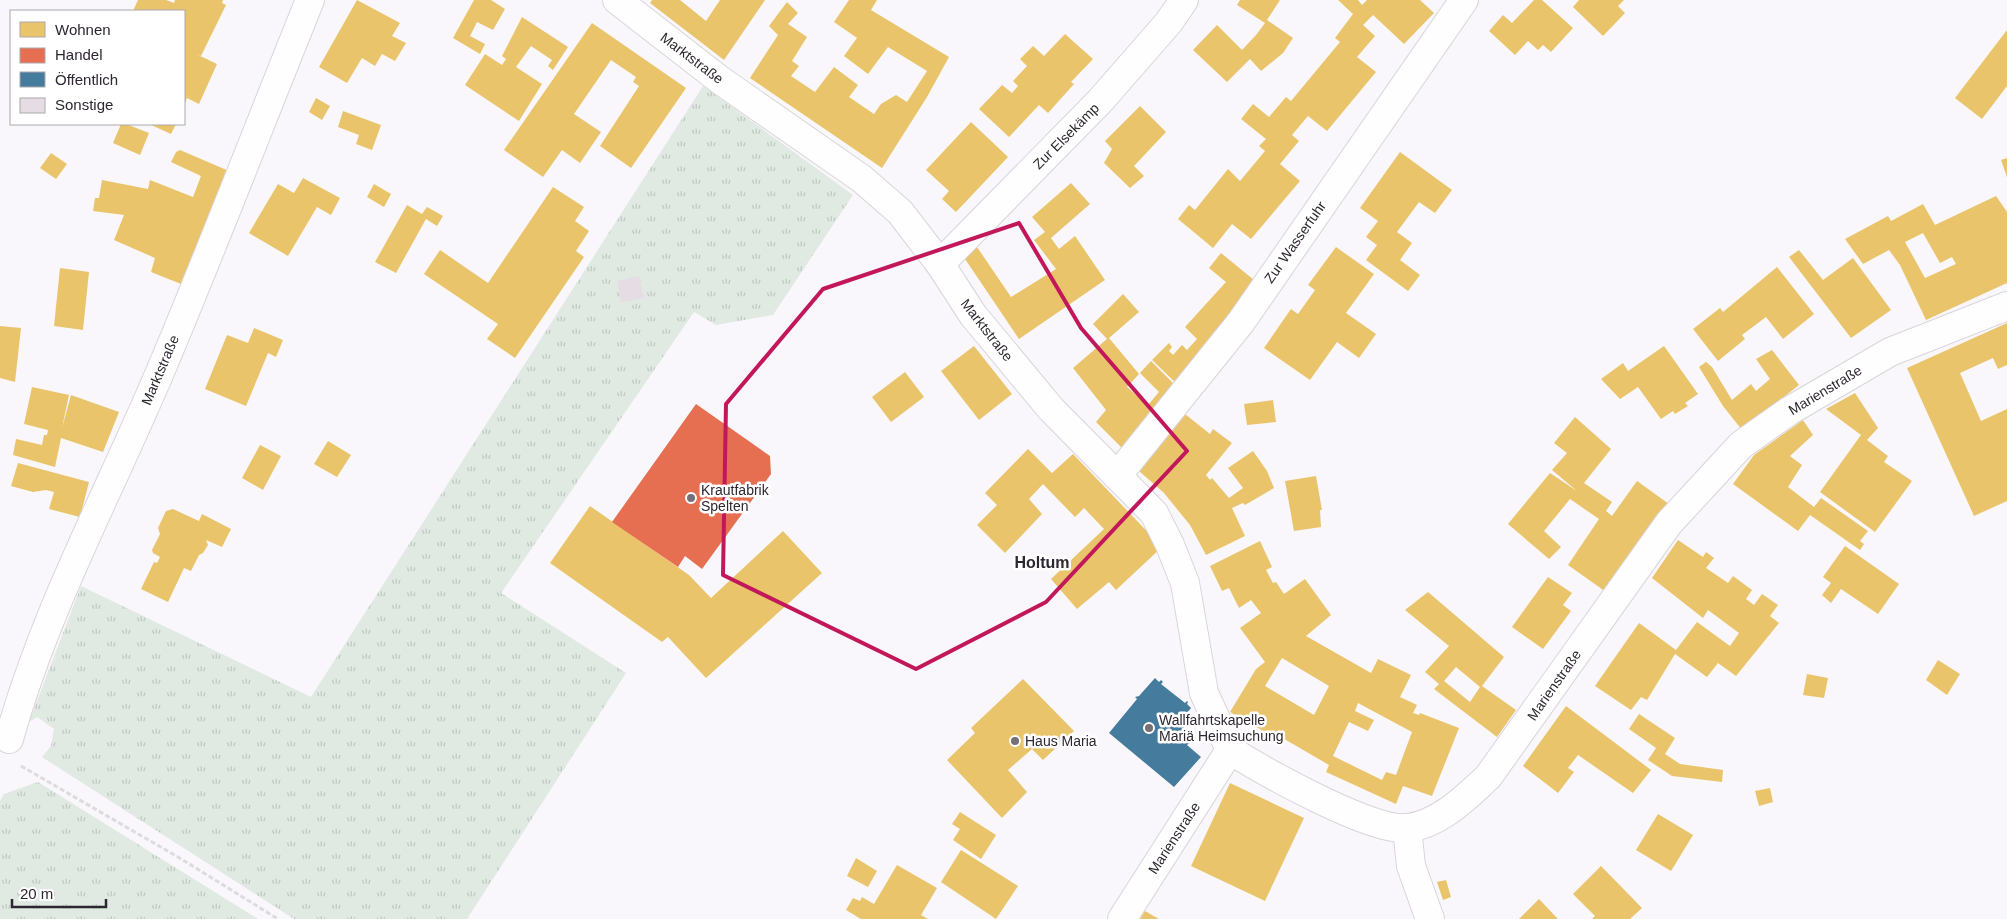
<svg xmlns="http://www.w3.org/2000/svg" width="2007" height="919" viewBox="0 0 2007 919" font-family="Arial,sans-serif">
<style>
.grass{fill:url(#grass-tufts)}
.homes{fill:#e9c46a;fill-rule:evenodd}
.shops{fill:#e76f51}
.public{fill:#457b9d}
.building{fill:#e5dde3}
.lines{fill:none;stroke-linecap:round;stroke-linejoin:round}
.minor-casing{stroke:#dad4dc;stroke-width:30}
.path{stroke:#dddcdd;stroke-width:3;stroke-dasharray:5 2.5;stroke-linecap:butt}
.minor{stroke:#fefefe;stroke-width:28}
.marked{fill:none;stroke:#c2185b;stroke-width:4;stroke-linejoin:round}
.poi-dot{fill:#756f78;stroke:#fff;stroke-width:2}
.labels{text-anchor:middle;stroke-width:5;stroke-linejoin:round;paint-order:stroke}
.street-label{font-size:14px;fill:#2e2631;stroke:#fff}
.poi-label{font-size:14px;fill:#2e2631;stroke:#fff;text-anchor:start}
.quarter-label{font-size:16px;font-weight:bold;fill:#2e2631;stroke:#fff}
</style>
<defs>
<pattern id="grass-tufts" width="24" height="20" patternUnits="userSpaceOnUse" patternTransform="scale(1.25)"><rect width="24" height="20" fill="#e0e9e2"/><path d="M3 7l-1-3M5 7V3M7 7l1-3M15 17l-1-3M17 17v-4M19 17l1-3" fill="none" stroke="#c0c8c2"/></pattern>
</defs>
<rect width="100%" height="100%" fill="#f9f7fb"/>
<g class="grass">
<polygon points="703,86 853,195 773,315 716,325 694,312 501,593 626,673 467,919 294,919 42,757 51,746 54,729 37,717 29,722 81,586 311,697"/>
<polygon points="38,782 258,919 0,919 0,801 4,794"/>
</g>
<g class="homes">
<polygon points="138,0 166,0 174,3 175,0 223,0 222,3 226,5 201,56 196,54 217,64 199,104 187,98 184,106 184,11 133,11"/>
<polygon points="357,0 400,23 392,36 406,43 395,61 382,54 375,66 362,58 347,83 319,67"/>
<polygon points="474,0 491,0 505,9 493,30 477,22 470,36 485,44 480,54 453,38"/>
<polygon points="652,0 680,0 706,21 720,0 765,0 724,60 650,3"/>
<polygon points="849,0 877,0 871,10 949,57 927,97 882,168 750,78 778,35 769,26 787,2 798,13 788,24 807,37 792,61 799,66 791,76 815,92 834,67 858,85 849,97 874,114 881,104 896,95 907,102 927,71 888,47 868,74 844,56 857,38 834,22"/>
<polygon points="1240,0 1280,0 1267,20 1293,38 1283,53 1261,71 1250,59 1227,82 1193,50 1217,25 1242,50 1256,35 1265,23 1237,5"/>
<polygon points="1338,0 1358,0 1362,5 1367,0 1420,0 1434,13 1404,44 1373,15 1363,25 1375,36 1357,57 1376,72 1327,131 1308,116 1292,135 1299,141 1280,164 1300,181 1251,239 1232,224 1213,248 1178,219 1189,205 1195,210 1228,169 1240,181 1265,151 1259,146 1266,139 1241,119 1253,104 1269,117 1286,97 1291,101 1340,42 1335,38 1353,14"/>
<polygon points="1534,0 1542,0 1573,28 1551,52 1543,45 1538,50 1528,41 1515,55 1489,31 1503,15 1512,23"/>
<polygon points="1579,0 1624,0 1618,6 1625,13 1603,36 1573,7"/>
<polygon points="522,17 568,47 553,70 548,66 552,60 531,46 516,67 542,84 519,121 465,85 485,54 502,65 506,59 502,56"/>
<polygon points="592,23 686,88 631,168 600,146 639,86 633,82 636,77 611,60 574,114 601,132 580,163 562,150 543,177 504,150"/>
<polygon points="2007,30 2007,86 1982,119 1955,98"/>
<polygon points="1065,34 1093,59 1071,82 1074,84 1048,113 1039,105 1009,137 979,109 1002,85 1012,93 1018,86 1013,81 1027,66 1020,59 1033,46 1044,56"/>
<polygon points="316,98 330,106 322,120 309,112"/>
<polygon points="1140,106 1166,132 1134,166 1144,176 1130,188 1104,163 1112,149 1105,141"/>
<polygon points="343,111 381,125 372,150 356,144 359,135 338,127"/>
<polygon points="971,122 1008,157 956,212 942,199 949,191 926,170"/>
<polygon points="121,124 126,124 149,133 140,155 113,143"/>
<polygon points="149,124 176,124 171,134"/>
<polygon points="180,150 229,171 181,284 151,272 155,258 114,240 124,215 93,211 95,198 99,198 102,180 148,189 150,180 193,197 201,176 171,162 176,152"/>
<polygon points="1400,152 1452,190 1435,213 1419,202 1397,232 1412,243 1400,260 1420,275 1408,291 1366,260 1377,245 1366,237 1378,221 1360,208"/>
<polygon points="51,153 67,164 56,179 40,168"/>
<polygon points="2007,158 2007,177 2001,160"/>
<polygon points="303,178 340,198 331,215 317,207 288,256 249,233 278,184 294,193"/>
<polygon points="1071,183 1090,204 1051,238 1059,249 1075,236 1105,280 1019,339 963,256 977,247 1011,297 1056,269 1034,240 1045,232 1032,217"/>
<polygon points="374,184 391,194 384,207 367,197"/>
<polygon points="553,187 584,207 575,221 589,231 576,251 584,257 515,358 487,339 498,324 424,274 440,250 488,283"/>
<path d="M 1996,196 L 2007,212 L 2007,283 L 1926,320 L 1900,265 L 1889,250 L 1863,264 L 1845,239 L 1888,216 L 1891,221 L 1923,204 L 1935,225 ZM 1923,233 L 1940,263 L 1952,257 L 1956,264 L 1925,278 L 1905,242 Z"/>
<polygon points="407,205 422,214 427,207 443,216 437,226 426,219 396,273 375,262"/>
<polygon points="1336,247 1374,274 1346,313 1376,334 1359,358 1337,342 1310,380 1264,348 1291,309 1298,314 1315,290 1308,285"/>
<polygon points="1799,250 1823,280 1853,258 1891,310 1851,338 1789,257"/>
<polygon points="1221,253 1254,280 1179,386 1152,360 1169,343 1172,347 1169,351 1173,355 1182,345 1187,350 1197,339 1185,327 1226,282 1209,268"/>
<polygon points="1777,267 1814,314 1783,339 1766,317 1742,335 1745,339 1718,361 1693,329 1720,308 1723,312"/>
<polygon points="60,268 89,272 83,330 54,326"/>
<polygon points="1123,294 1139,312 1109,338 1139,374 1127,387 1148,405 1159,392 1140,373 1151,361 1178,388 1125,451 1096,422 1106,410 1073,368 1107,339 1093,324"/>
<polygon points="2007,323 2007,365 1998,369 1993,358 1960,373 1981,421 2007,409 2007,501 1974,516 1907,368"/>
<polygon points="0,326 21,328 15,382 0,378"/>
<polygon points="254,328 283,340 276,357 268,353 246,406 205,389 227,335 248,343"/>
<polygon points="974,346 1012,394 979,420 941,371"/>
<polygon points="1664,346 1698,394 1685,403 1688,406 1675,414 1673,411 1661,419 1638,387 1620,399 1601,379 1623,363 1628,371"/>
<polygon points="1772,350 1799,385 1742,430 1723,406 1699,367 1706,362 1712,367 1732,400 1751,384 1756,391 1770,379 1756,359"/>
<polygon points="905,372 924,397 891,422 872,397"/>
<polygon points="32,387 69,395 62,428 71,395 119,412 103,452 61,438 55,467 13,455 16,439 42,445 44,435 47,435 48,430 24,424"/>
<polygon points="1855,393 1878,428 1867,440 1888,456 1884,462 1912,481 1875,532 1820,492 1861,435 1826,409"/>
<polygon points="1273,400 1276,422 1247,425 1244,404"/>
<polygon points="1180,410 1210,434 1213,429 1232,443 1206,475 1210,480 1212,478 1229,498 1243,488 1228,468 1253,451 1267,471 1274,488 1245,505 1243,503 1232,508 1245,536 1206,555 1190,525 1164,493 1139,471 1170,432 1166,428"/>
<polygon points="1575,417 1611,449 1584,483 1612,502 1606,511 1612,516 1637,481 1669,504 1606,592 1568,565 1599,519 1570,499 1544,531 1561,547 1549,559 1508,524 1550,473 1577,491 1552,470 1567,453 1554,443"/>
<polygon points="1803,420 1813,435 1790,456 1802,465 1788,487 1814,507 1821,498 1868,531 1860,541 1864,544 1860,550 1810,515 1798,531 1733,484 1754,455"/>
<polygon points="328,441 351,455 337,477 314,464"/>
<polygon points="260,445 281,456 263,490 242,478"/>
<polygon points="1028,449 1052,473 1073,454 1162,547 1116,590 1109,582 1077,609 1051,579 1104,529 1084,508 1075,517 1043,484 1029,499 1042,514 1005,553 977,525 997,505 985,493"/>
<polygon points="18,463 89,482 80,517 49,509 54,492 46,490 33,492 11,486"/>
<polygon points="1316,476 1322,510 1320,510 1321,527 1294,531 1285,481"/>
<polygon points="590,506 689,575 711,598 783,531 822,573 706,678 668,637 662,642 550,563"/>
<polygon points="173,509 199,521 202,514 231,529 222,547 206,540 208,545 203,553 199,555 191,571 184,568 168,602 141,589 154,562 157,563 160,557 153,553 152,550 160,534 158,528 166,511"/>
<polygon points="1678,540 1703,557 1706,552 1714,558 1706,568 1728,583 1733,576 1752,590 1746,599 1754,605 1762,594 1778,605 1770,616 1779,623 1736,676 1718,663 1707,677 1675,654 1647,700 1641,697 1631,710 1595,686 1639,623 1676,650 1697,622 1730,646 1739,633 1708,610 1703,618 1652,578"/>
<path d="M 1260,541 L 1272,567 L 1266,570 L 1273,583 L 1276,582 L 1284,594 L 1305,579 L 1331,615 L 1306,636 L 1371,673 L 1378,659 L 1411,675 L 1400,697 L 1417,705 L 1413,713 L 1419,715 L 1420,713 L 1459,728 L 1432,796 L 1403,786 L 1396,804 L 1326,772 L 1329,765 L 1274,733 L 1272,736 L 1230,712 L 1256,669 L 1265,662 L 1240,628 L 1261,613 L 1251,600 L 1239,608 L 1229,588 L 1222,591 L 1210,566 ZM 1282,658 L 1329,686 L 1314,715 L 1265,686 ZM 1358,703 L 1412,732 L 1396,775 L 1386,772 L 1382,780 L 1333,756 L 1349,722 L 1368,731 L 1374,720 L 1355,711 Z"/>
<polygon points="1845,546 1899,584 1878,614 1841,589 1831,603 1822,595 1831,583 1823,577"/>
<polygon points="1548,577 1572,593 1563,605 1571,611 1543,649 1512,627"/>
<path d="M 1428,592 L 1504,657 L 1482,686 L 1516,710 L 1497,737 L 1434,689 L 1439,684 L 1425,672 L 1449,646 L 1405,610 ZM 1456,667 L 1480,687 L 1470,702 L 1444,681 Z"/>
<polygon points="1938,660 1960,674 1947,695 1926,680"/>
<polygon points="1807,674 1828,678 1824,698 1803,695"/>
<polygon points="1023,679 1074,731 1043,760 1032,749 1008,770 1027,792 1002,818 947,760 975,733 971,728"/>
<polygon points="1566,706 1651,770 1633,793 1578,755 1568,768 1574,772 1558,793 1523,766"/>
<polygon points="1639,714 1675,738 1665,754 1680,764 1723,770 1722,782 1672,776 1648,760 1656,748 1629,729"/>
<polygon points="1230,783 1304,818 1265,901 1191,866"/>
<polygon points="1770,788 1773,802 1759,806 1755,791"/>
<polygon points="960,812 996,835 981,859 953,840 960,829 952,824"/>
<polygon points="1658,814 1693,835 1671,871 1636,850"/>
<polygon points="961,850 1018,886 996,919 941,882"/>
<polygon points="856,858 877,871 868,887 847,876"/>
<polygon points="897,865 937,888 921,915 928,919 861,919 846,910 853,898 860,901 862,897 874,904"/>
<polygon points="1601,866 1642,908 1630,919 1592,919 1595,916 1573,894"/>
<polygon points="1446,880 1451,897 1443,900 1437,882"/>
<polygon points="1539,899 1558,919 1519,919"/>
<polygon points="1145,911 1159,919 1140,919"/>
</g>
<polygon class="shops" points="696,404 770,456 771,474 702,569 685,556 678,567 612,522"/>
<polygon class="public" points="1155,678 1159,682 1161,680 1163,682 1161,684 1185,703 1187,701 1188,702 1187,704 1191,708 1179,723 1195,737 1187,745 1201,757 1174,787 1109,733 1137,699 1135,697 1139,696"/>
<polygon class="building" points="639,276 644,298 621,302 617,281"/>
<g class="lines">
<defs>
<g id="minor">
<polyline points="617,0 720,80 862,179 900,212 940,264 973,315 1051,409 1154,513 1170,545 1185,583 1204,693 1230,750"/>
<polyline points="940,264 1100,101 1169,22 1184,0"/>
<polyline points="1117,476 1241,322 1464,0"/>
<path d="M 9,739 C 45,609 111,489 163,365 C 214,244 261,121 310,0"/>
<path d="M 1230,750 C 1263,771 1373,833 1408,828 C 1440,824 1466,797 1488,777 L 1669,523 L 1741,445 L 1789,411 L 1890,352 L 2007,306"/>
<polyline points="1407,828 1411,866 1430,919"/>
<polyline points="1122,919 1230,750"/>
</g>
</defs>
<use href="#minor" class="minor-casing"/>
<polyline class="path" points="21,766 178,857 278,919"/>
<use href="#minor" class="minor"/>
</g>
<path class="marked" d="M 1019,223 L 1081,328 L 1187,451 L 1046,602 L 916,669 L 723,575 L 726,404 L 823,289 Z"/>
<g class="poi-dot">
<circle cx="691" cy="498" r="5"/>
<circle cx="1149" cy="728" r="5"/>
<circle cx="1015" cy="741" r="5"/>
</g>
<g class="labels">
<g class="street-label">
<text transform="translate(692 58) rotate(37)" y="5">Marktstraße</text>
<text transform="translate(1066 136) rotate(-45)" y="5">Zur Elsekämp</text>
<text transform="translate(1295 242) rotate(-55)" y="5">Zur Wasserfuhr</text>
<text transform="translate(987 330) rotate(52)" y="5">Marktstraße</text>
<text transform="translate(160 370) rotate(-67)" y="5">Marktstraße</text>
<text transform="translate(1825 390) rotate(-31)" y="5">Marienstraße</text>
<text transform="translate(1554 685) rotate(-55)" y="5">Marienstraße</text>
<text transform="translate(1174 838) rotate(-57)" y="5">Marienstraße</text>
</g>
<g class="poi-label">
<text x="701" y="495">Krautfabrik<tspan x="701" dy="16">Spelten</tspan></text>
<text x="1159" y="725">Wallfahrtskapelle<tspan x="1159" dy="16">Mariä Heimsuchung</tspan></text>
<text x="1025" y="746">Haus Maria</text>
</g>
<g class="quarter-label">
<text x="1042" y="568">Holtum</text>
</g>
</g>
<rect x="10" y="10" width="175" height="115" fill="#ffffff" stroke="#aba8ad"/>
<rect x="20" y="22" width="25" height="15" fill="#e9c46a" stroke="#aba8ad"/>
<text x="55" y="35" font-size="15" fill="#2e2631">Wohnen</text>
<rect x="20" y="48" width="25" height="15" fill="#e76f51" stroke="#aba8ad"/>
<text x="55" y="60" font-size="15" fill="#2e2631">Handel</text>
<rect x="20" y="72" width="25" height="15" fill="#457b9d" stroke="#aba8ad"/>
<text x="55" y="85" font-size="15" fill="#2e2631">Öffentlich</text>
<rect x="20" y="98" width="25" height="15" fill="#e5dde3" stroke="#aba8ad"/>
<text x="55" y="110" font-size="15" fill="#2e2631">Sonstige</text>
<path d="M12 899v8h94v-8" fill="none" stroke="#2e2631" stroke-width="2.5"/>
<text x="20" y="899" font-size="15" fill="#2e2631" stroke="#ffffff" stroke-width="4" paint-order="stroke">20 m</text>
</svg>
